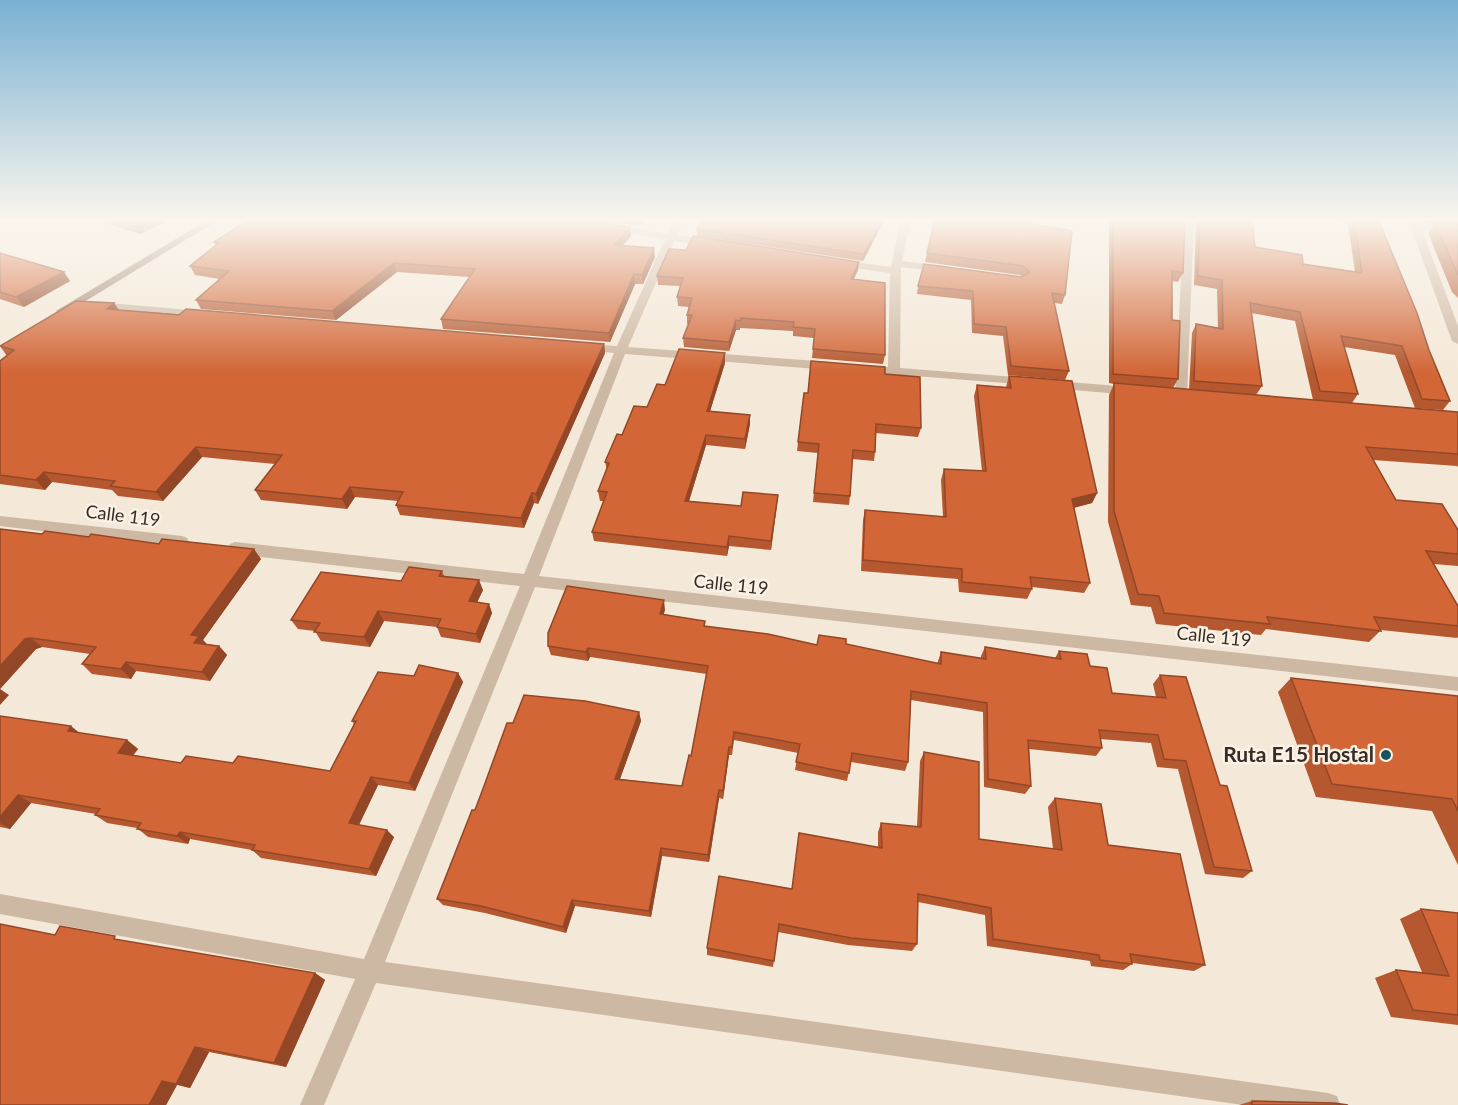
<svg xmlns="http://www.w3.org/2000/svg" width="1458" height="1105" viewBox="0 0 1458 1105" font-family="Lato,sans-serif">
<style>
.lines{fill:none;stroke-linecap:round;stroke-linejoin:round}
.street{fill:#cdb8a3;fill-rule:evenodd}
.secondary{fill:#a18774;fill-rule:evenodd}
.wall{fill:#b5582f;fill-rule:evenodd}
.shaded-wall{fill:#934726}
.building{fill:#d26637;stroke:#934726;stroke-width:1.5}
.poi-dot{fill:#17545c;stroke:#fbf2e5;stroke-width:2}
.labels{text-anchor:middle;stroke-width:5;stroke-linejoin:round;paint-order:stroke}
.street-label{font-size:18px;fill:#372c26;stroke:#fbf2e5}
.near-poi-label{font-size:21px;font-weight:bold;fill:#372c26;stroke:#fbf2e5;text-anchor:end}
</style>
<rect width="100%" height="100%" fill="#f4e8d8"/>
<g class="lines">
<g class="street">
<polygon points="674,219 684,219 677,235 709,240 714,243 709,246 674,241 628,347 831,362 837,366 831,370 625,354 539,576 1458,677 1458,691 535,587 385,962 1328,1093 1337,1096 1340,1105 1243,1105 376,983 324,1105 300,1105 355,979 0,914 0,894 364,959 520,586 235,554 230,552 228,548 230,544 235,542 524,574 614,353 585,350 579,347 585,344 617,346 665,239 612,231 607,228 612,225 668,234"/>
<polygon points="901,219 911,219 902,261 944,266 949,269 944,272 901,267 900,368 1028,378 1034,382 1032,385 863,372 863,366 888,367 890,273 840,266 835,263 840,260 891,267"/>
<polygon points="1184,219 1194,219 1187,396 1181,400 1175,396"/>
<polygon points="1408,219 1418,219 1420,224 1458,229 1458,235 1422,230 1458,326 1458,344 1452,341"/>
<polygon points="98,302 200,311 206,314 200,317 94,307 93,305"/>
<polygon points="1055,381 1130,387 1136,391 1130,395 1051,388 1049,385"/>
<polygon points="0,516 182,536 187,538 189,542 187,546 182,548 0,526"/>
</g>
<polygon class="secondary" points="209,219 220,219 66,313 62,314 56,311"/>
</g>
<g class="wall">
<polygon points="34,219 57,219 49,222"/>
<polygon points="92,219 171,219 140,234"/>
<polygon points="586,219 646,219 639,226"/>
<polygon points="702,219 885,219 863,261 697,236 697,229"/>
<path d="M 1109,219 L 1185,219 L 1183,273 L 1178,282 L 1172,281 L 1172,320 L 1178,379 L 1173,388 L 1189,390 L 1192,333 L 1196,324 L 1218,328 L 1217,289 L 1194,285 L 1196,219 L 1252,219 L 1255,247 L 1303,264 L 1355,272 L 1348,223 L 1323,219 L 1378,219 L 1429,350 L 1450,401 L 1443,410 L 1415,408 L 1395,355 L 1344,347 L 1358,394 L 1352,403 L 1458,412 L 1458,467 L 1457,466 L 1373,460 L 1396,500 L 1458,530 L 1458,566 L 1434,564 L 1458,606 L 1458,637 L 1457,638 L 1381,630 L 1369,642 L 1266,629 L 1261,635 L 1156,624 L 1151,607 L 1131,605 L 1108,522 L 1109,395 L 1114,384 L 1109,383 ZM 1251,313 L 1295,321 L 1313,400 L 1256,395 L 1262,386 Z"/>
<polygon points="1422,219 1458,219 1458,298 1452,292 1428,233 1434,224 1423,222"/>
<polygon points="1029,223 1065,295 1062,304 1054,303 1069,371 1065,380 1008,375 1003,336 972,333 971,300 917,294 918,286 1022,277 1020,275 925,262 927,253"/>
<polygon points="630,227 631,236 622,246 655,257 643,284 635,284 610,342 443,329 441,319 470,277 397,272 336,320 201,309 196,300 220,279 195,275 190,266 216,246 214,242"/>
<polygon points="0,253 70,281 24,307 0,299"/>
<polygon points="858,270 854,279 885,355 883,364 812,358 814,338 793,336 793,331 740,328 740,330 736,330 729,351 684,347 683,338 689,324 687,324 687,315 689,307 678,306 677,297 680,286 658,285 657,276"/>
<polygon points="114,303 119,310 604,344 605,353 538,504 534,503 524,528 400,515 396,505 398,501 355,497 347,509 261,500 255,490 275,464 202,457 163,501 118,496 112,490 52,482 45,490 0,484 0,361 7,356 0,346"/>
<polygon points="725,363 710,411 750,415 750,424 745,449 706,445 689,501 741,506 778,495 771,550 729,546 727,556 594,541 592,532 604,501 600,501 598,491 607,470 605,462 622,435 647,407 665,385"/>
<polygon points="885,374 921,428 918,437 876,433 875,452 874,461 852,459 850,496 849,505 813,502 818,453 797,451 804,393 808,393"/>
<polygon points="1009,376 1097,493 1092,503 1074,508 1090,583 1084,593 1032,587 1032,589 1027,599 959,592 958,579 861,571 863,520 865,510 943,517 941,480 944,469 982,471 974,396 977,385 1006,387"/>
<polygon points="42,534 261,559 203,640 207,644 219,646 227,655 210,681 136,671 131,679 92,674 82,664 90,654 42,647 36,649 0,689"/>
<polygon points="442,571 444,576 483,590 477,602 489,604 492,613 480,643 441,637 437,627 384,621 370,647 321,641 315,631 298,629 291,620 401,581"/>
<polygon points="665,610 663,614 705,621 705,626 817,645 846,644 937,664 941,652 981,659 981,656 985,647 1055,658 1059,651 1090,666 1112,693 1156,697 1153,684 1160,675 1220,785 1252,871 1243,878 1205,874 1178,769 1157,767 1151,743 1100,739 1102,748 1096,756 1029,749 1031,786 1025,794 984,787 983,712 911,700 908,762 905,771 851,762 847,781 795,770 798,753 734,740 732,755 729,755 723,799 719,798 709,862 662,856 651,917 575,906 566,933 485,913 443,905 437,899 475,810 513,723 639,712 641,721 620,779 682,786 691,756 707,674 590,657 588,661 551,655 548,646"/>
<polygon points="458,673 463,682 415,791 378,785 359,825 394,837 376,876 261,858 252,850 190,839 188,844 148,837 137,828 107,823 95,815 96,814 31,803 10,829 0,827 0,716 79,733 127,740 138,749 133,755 181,763 233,763 330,771 354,724 352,721 414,676"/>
<polygon points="1291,678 1458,696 1458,865 1432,811 1316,797 1278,692"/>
<polygon points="924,752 979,839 1053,849 1048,807 1055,798 1108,845 1205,965 1194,971 1132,963 1132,964 1123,970 1091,966 1090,961 987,946 985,915 918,902 917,944 912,951 848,945 778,932 773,967 707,955 707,948 791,889 878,848 878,832 881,823 917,827 920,761"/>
<polygon points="1421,909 1458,913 1458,1025 1391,1017 1375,978 1396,970 1422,972 1400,919"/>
<polygon points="55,935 124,941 315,973 325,980 286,1067 209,1052 190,1088 177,1085 166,1105"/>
<polygon points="1252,1101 1348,1105 1239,1105"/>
</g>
<g class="shaded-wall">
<polygon points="47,219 57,219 49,222"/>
<polygon points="151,219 171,219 140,234 135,227"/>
<polygon points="638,219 646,219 639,226"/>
<polygon points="883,219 885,219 863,261 864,254"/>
<polygon points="630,227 631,236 615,254 614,245"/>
<polygon points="654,248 655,257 643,284 642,275"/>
<polygon points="859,262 858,270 849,287 851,279"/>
<polygon points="394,263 397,272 336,320 332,311"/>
<polygon points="64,272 70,281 24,307 16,297"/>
<polygon points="634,274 635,284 610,342 609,333"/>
<polygon points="114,303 120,313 107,309"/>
<polygon points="736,320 736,330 729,351 729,342"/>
<polygon points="604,344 605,353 538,504 536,494"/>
<polygon points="725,353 725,363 707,421 707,411"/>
<polygon points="750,415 750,424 745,449 745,439"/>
<polygon points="706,435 706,445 686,511 685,501"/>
<polygon points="196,447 202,457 163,501 156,492"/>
<polygon points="44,472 52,482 45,490 36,480"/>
<polygon points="350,487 355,497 347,509 342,499"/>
<polygon points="532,493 534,503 524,528 521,518"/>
<polygon points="1097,493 1092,503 1067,509 1072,499"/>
<polygon points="778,495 777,505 771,550 771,541"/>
<polygon points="729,536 729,546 727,556 727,547"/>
<polygon points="254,549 261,559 203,640 207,645 194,643 191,635"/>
<polygon points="479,580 483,590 473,611 469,601"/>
<polygon points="664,600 665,610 661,623 660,614"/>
<polygon points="489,604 492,613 480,643 476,634"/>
<polygon points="378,611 384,621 370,647 364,637"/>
<polygon points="31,638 42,647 36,649 0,689 0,666 25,639"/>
<polygon points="219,646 227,655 210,681 202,672"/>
<polygon points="588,648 590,657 588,661 586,652"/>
<polygon points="126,662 136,671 131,679 121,669"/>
<polygon points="458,673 463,682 415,791 409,783"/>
<polygon points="0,689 9,695 0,705"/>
<polygon points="639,712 641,721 617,787 615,779"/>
<polygon points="71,726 82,735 68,731"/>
<polygon points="127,740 138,749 129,761 118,753"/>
<polygon points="729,747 729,755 723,799 723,791"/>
<polygon points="371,777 378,785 356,831 349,823"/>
<polygon points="719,790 719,798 709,862 708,855"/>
<polygon points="18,795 31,803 10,829 0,823 0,817"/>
<polygon points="387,830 394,837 376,876 369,869"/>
<polygon points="180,832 190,839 188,844 177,836"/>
<polygon points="661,848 662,856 651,917 649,911"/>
<polygon points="572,900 575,906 566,933 563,927"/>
<polygon points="315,973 325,980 286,1067 274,1063"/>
<polygon points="195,1047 209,1052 190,1088 176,1084"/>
<polygon points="162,1081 177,1085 166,1105 149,1105"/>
</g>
<g class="building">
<polygon points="110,219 151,219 135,227"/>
<polygon points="251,219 576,219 630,227 614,245 654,248 642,275 634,274 609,333 441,319 475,269 394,263 332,311 196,300 229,271 190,266 219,243 214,242"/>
<polygon points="702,219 883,219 864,254 697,229"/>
<polygon points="935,219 1029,219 1029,223 1072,231 1065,295 1052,293 1069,371 1011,366 1006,327 974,324 973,291 918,286 924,264 1022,277 1030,272 1023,266 927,253"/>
<polygon points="1113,219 1185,219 1183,273 1172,271 1172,320 1180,321 1178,379 1113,374"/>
<polygon points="1200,219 1252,219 1255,247 1302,255 1303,264 1362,273 1354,219 1378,219 1417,313 1429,350 1450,401 1422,399 1402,346 1341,336 1358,394 1320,391 1300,312 1250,303 1262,386 1194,381 1196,324 1223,329 1222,280 1198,276"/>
<polygon points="1435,222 1458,225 1458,275"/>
<polygon points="693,236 859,262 851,279 885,283 885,355 813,349 815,329 793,327 794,322 741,318 740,321 736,320 729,342 683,338 692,315 687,315 692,298 677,297 683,278 657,276 669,249 686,250"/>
<polygon points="0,253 64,272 16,297 0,292"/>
<polygon points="76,301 114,303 107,309 179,315 186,309 604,344 536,494 532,493 521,518 396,505 403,492 350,487 342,499 255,490 282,455 196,447 156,492 110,486 115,481 44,472 36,480 0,475 0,361 14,350 0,346"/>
<polygon points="679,349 725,353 707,411 750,415 745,439 706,435 685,501 741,506 743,492 778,495 771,541 729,536 727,547 592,532 607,492 598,491 609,463 605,462 617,434 622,435 634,406 647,407 657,384 665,385"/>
<polygon points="811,361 885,367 885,374 920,377 921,428 876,424 875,452 853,450 850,496 814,493 819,444 798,442 804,393 808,393"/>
<polygon points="1009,376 1072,381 1097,493 1072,499 1090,583 1030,577 1032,589 962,582 962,569 863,560 865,510 946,517 944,469 986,471 977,385 1011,388"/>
<polygon points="1114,383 1458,412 1458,454 1366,447 1396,500 1442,504 1458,530 1458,554 1426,551 1458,606 1458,626 1374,617 1381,631 1267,617 1270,624 1164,613 1159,596 1138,594 1114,511"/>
<polygon points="0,529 42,534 45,531 89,537 91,534 159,544 162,539 254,549 191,635 199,636 194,643 219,646 202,672 126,662 121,669 82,664 96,647 31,638 25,639 0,666"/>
<polygon points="409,567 442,571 439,576 479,580 469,601 489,604 476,634 437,627 441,619 378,611 364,637 314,632 320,623 291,620 321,572 401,581"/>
<polygon points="567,586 664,600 660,614 705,621 704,626 768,634 817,645 819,635 846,639 846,644 941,664 941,652 986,659 985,647 1061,659 1059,651 1087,654 1090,666 1107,668 1112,693 1166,698 1160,675 1186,677 1220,785 1227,786 1252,871 1214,867 1186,761 1164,759 1158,735 1099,730 1102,748 1028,740 1031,786 988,779 987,703 911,691 908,762 852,753 849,773 796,762 800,744 734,732 732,747 729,747 723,791 719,790 708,855 661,848 649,911 572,900 563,927 481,906 437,899 472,810 475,810 484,786 507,723 513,723 524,695 585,701 639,712 615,779 682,786 689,755 691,756 708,666 588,648 586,652 548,646 548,633"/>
<polygon points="419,665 458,673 409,783 371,777 349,823 387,830 369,869 252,850 255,845 180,832 177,836 137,829 141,823 95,815 100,809 18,795 0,817 0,716 71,726 68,731 127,740 118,753 181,763 186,756 233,763 238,756 330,771 356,721 352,721 378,672 414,676"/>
<polygon points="1291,678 1458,696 1458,811 1452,799 1332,784"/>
<polygon points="924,752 979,762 979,839 1062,850 1055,798 1101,804 1108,845 1180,854 1205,965 1130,954 1132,964 1100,960 1099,955 993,939 991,908 918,894 917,944 851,938 779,924 774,961 707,948 719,876 792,889 799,833 882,848 881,823 921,827"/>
<polygon points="1421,909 1458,913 1458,1015 1413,1010 1396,970 1449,976"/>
<polygon points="0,924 55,935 60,926 115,936 114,939 315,973 274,1063 195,1047 176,1084 162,1081 149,1105 0,1105"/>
<polygon points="1252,1101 1334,1103 1348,1105 1252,1105"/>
</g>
<linearGradient id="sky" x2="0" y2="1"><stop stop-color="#79b1d3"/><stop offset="0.59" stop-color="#faf5ed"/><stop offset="1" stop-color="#faf5ed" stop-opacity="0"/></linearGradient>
<rect width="1458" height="373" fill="url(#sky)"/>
<circle class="poi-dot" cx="1386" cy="755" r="6"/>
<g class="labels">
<g class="street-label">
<text transform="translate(123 516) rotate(7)" y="6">Calle 119</text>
<text transform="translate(731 585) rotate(6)" y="6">Calle 119</text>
<text transform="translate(1214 637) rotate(6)" y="6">Calle 119</text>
</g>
<g class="near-poi-label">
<text x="1374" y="762">Ruta E15 Hostal</text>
</g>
</g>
</svg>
